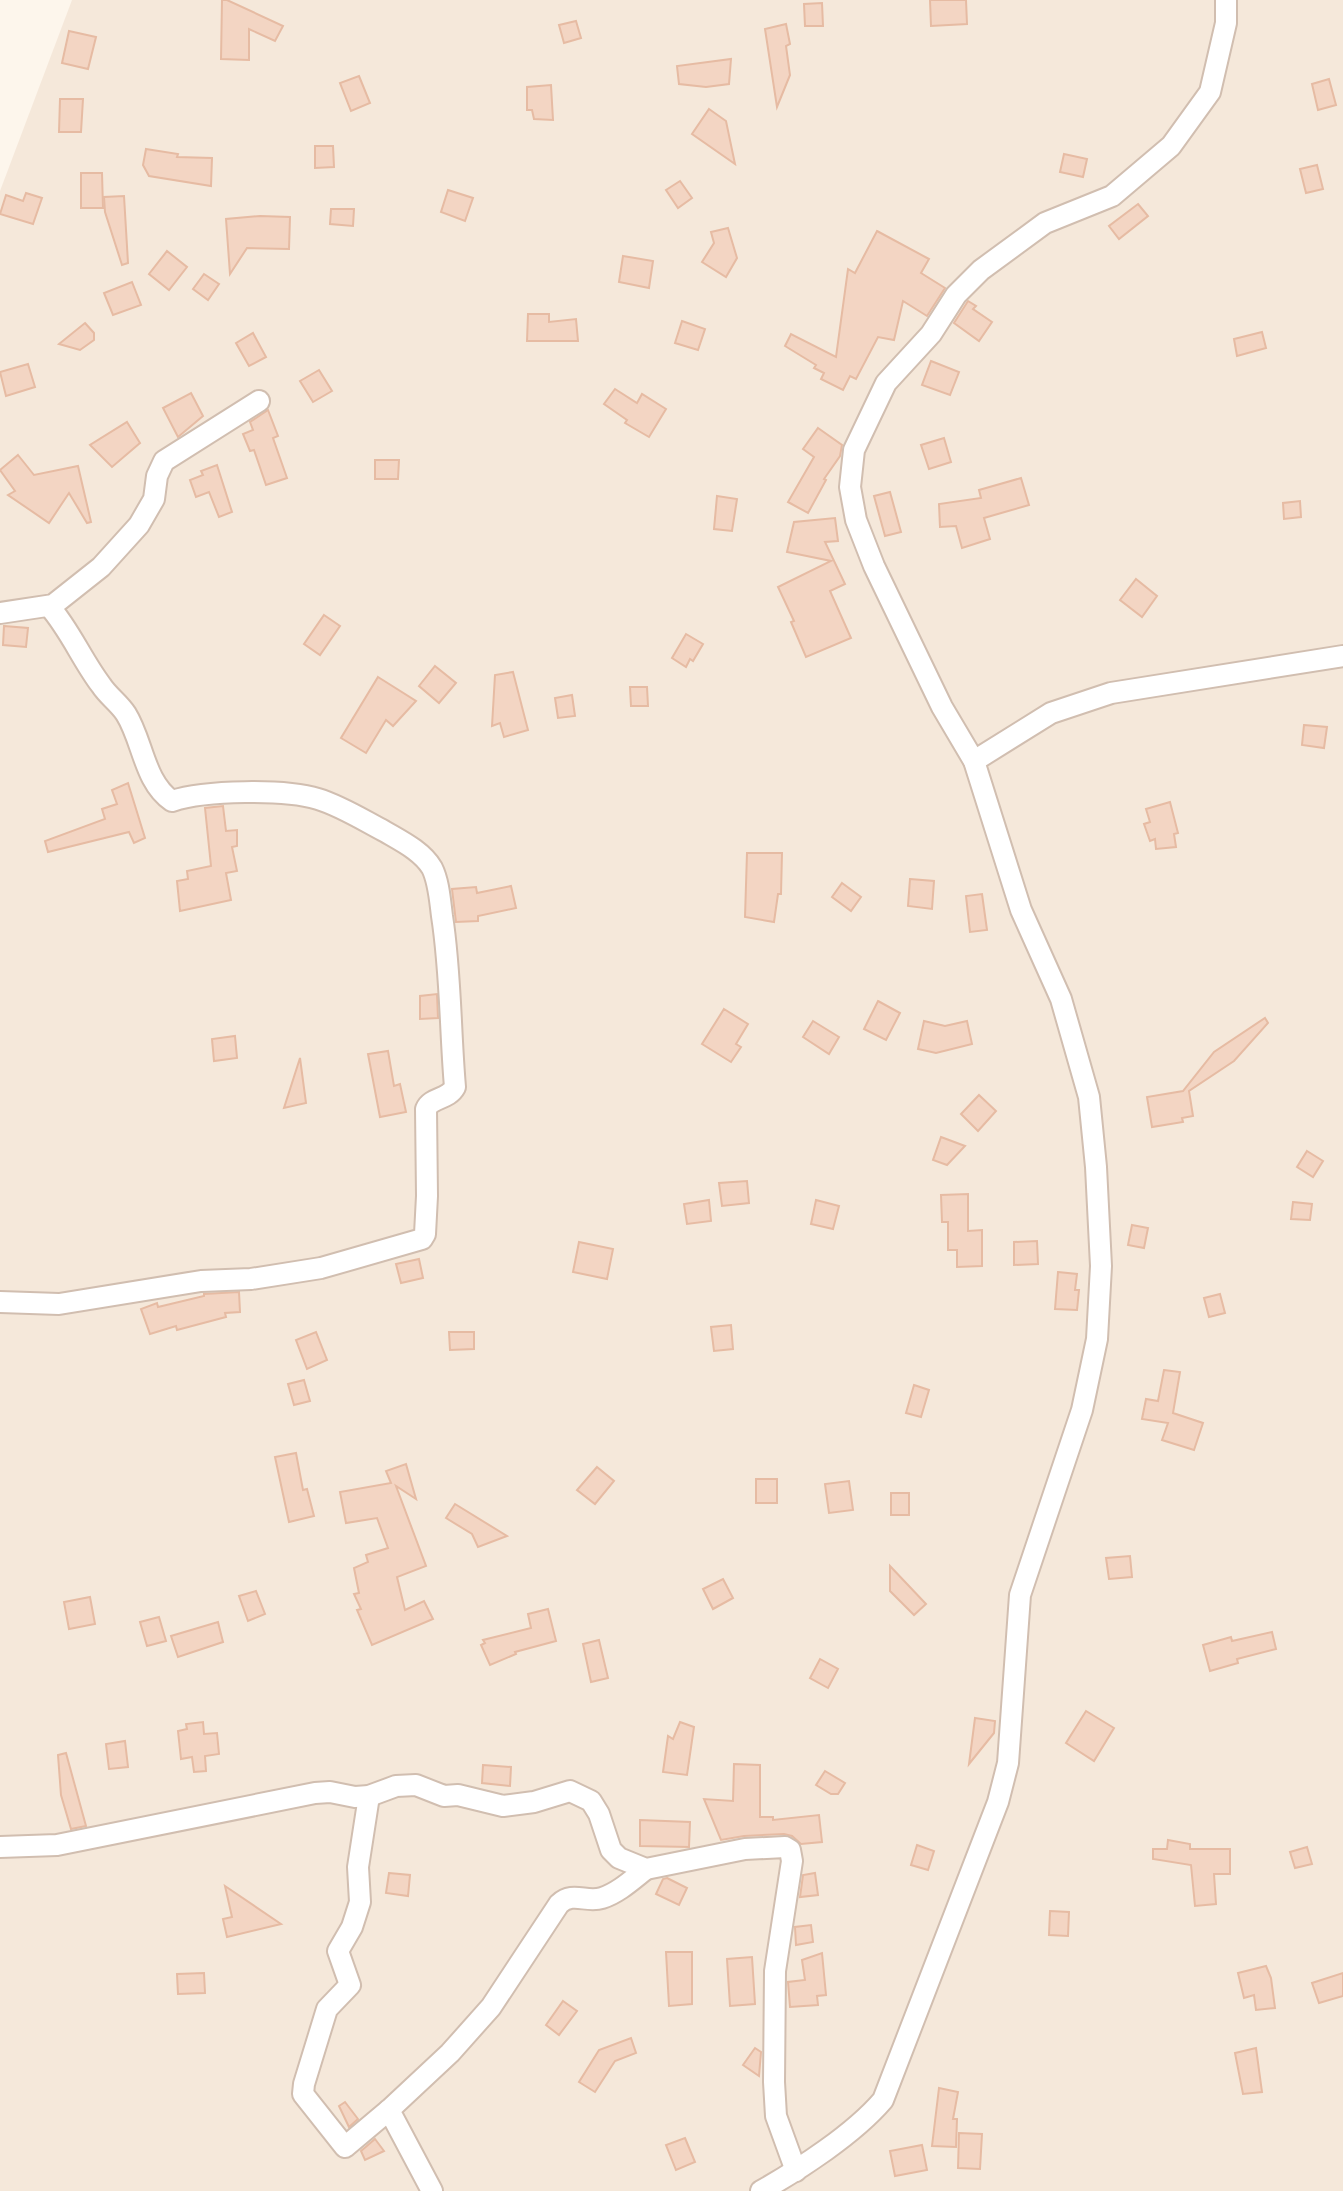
<svg xmlns="http://www.w3.org/2000/svg" width="1343" height="2191" viewBox="0 0 1343 2191" font-family="'Open Sans',sans-serif">
<style>
.residential{fill:#f5e8da}
.building{fill:#f3d5c3;stroke:#e6bba3;stroke-width:2}
.lines{fill:none;stroke-linecap:round;stroke-linejoin:round}
.street-casing{stroke:#d1beb0;stroke-width:24}
.street{stroke:#fff;stroke-width:20}
</style>
<rect width="100%" height="100%" fill="#fdf6ec"/>
<polygon class="residential" points="72,0 1343,0 1343,2191 0,2191 0,191"/>
<g class="building">
<polygon points="222,0 227,0 283,26 275,41 249,29 249,60 221,59"/>
<polygon points="930,0 966,0 967,24 931,26"/>
<polygon points="822,3 823,26 805,26 804,4"/>
<polygon points="576,21 581,38 564,43 559,25"/>
<polygon points="786,24 790,44 786,46 790,75 777,107 765,29"/>
<polygon points="69,31 96,37 88,69 62,63"/>
<polygon points="731,59 729,84 706,87 679,84 677,66"/>
<polygon points="359,76 370,103 351,111 340,83"/>
<polygon points="1329,79 1336,105 1318,110 1312,84"/>
<polygon points="551,85 553,120 534,119 532,110 527,110 527,87"/>
<polygon points="60,99 83,99 81,132 59,132"/>
<polygon points="709,109 726,121 735,164 692,134"/>
<polygon points="315,146 333,146 334,167 315,168"/>
<polygon points="146,149 178,154 177,157 212,158 211,186 149,176 143,165"/>
<polygon points="1064,154 1087,159 1083,177 1060,172"/>
<polygon points="1317,165 1323,189 1306,193 1300,169"/>
<polygon points="81,173 102,173 103,208 81,208"/>
<polygon points="680,181 692,198 678,208 666,190"/>
<polygon points="448,190 473,198 465,221 441,212"/>
<polygon points="26,193 42,198 33,224 0,214 6,195 23,201"/>
<polygon points="124,196 128,263 122,265 105,212 104,197"/>
<polygon points="1138,204 1148,216 1119,239 1109,226"/>
<polygon points="331,209 354,209 353,226 330,224"/>
<polygon points="260,216 290,217 289,249 247,248 230,274 226,219"/>
<polygon points="728,228 737,258 726,277 702,262 714,243 711,232"/>
<polygon points="877,231 929,259 921,273 945,288 927,316 903,301 894,340 878,337 856,379 850,376 843,390 821,379 824,373 814,368 816,365 785,346 791,334 836,357 848,269 855,273"/>
<polygon points="167,251 187,267 169,290 149,274"/>
<polygon points="623,256 653,261 649,288 619,282"/>
<polygon points="204,274 219,284 208,300 193,289"/>
<polygon points="132,282 141,305 113,315 104,293"/>
<polygon points="968,301 976,306 973,309 992,322 979,341 954,323"/>
<polygon points="528,314 549,314 549,322 576,319 578,341 527,341"/>
<polygon points="682,321 705,329 698,350 675,343"/>
<polygon points="85,323 94,333 94,340 80,350 59,344"/>
<polygon points="1262,332 1266,348 1237,356 1234,339"/>
<polygon points="253,333 266,357 249,366 236,343"/>
<polygon points="931,361 959,372 950,395 922,385"/>
<polygon points="28,364 35,387 6,396 0,372"/>
<polygon points="319,370 332,391 313,402 300,381"/>
<polygon points="615,389 637,403 642,394 666,409 649,437 625,423 627,420 604,404"/>
<polygon points="191,393 203,416 178,437 163,408"/>
<polygon points="268,410 278,436 273,438 287,478 266,485 254,450 250,451 243,434 253,430 250,422"/>
<polygon points="127,422 140,443 112,467 90,445"/>
<polygon points="818,428 842,445 840,456 824,479 826,480 808,513 788,502 814,457 803,449"/>
<polygon points="944,438 951,462 929,469 921,445"/>
<polygon points="18,455 34,475 78,466 91,522 87,523 69,493 49,523 8,495 15,491 0,470"/>
<polygon points="375,460 399,460 398,479 375,479"/>
<polygon points="217,465 232,512 219,517 209,492 196,497 190,480 203,475 201,471"/>
<polygon points="1021,478 1029,505 984,518 990,539 962,548 956,526 940,527 939,504 981,498 979,490"/>
<polygon points="890,492 901,532 885,536 874,496"/>
<polygon points="717,496 737,499 732,531 714,529"/>
<polygon points="1300,501 1301,517 1284,519 1283,503"/>
<polygon points="835,518 838,541 825,542 845,584 830,591 851,638 806,657 791,622 794,621 778,587 831,561 787,552 794,522"/>
<polygon points="1136,579 1157,596 1142,617 1120,600"/>
<polygon points="324,615 340,626 320,655 304,644"/>
<polygon points="4,626 28,628 26,647 3,645"/>
<polygon points="686,634 703,644 693,661 690,659 686,667 672,658"/>
<polygon points="435,666 456,683 439,703 419,686"/>
<polygon points="513,672 528,730 504,737 500,723 492,726 495,675"/>
<polygon points="378,677 416,701 393,726 386,720 366,753 341,738"/>
<polygon points="630,687 647,687 648,706 631,706"/>
<polygon points="572,695 575,716 558,718 555,698"/>
<polygon points="1304,725 1327,727 1324,748 1302,745"/>
<polygon points="128,783 145,838 134,843 129,832 48,852 45,841 105,819 102,809 117,804 112,790"/>
<polygon points="1170,802 1178,833 1174,834 1176,847 1156,849 1155,839 1150,841 1144,824 1150,822 1146,809"/>
<polygon points="223,806 226,831 237,830 237,846 232,847 237,871 226,873 231,900 180,911 177,881 188,879 187,871 211,866 205,808"/>
<polygon points="747,853 782,853 781,894 778,894 774,922 745,917"/>
<polygon points="910,879 934,881 932,909 908,906"/>
<polygon points="842,883 861,897 851,911 832,897"/>
<polygon points="511,886 516,908 478,916 478,921 456,922 452,889 476,887 477,893"/>
<polygon points="982,894 987,930 970,932 966,896"/>
<polygon points="437,994 438,1018 420,1019 420,996"/>
<polygon points="878,1001 900,1013 886,1040 864,1029"/>
<polygon points="724,1009 748,1024 736,1044 741,1047 731,1062 702,1044"/>
<polygon points="1265,1018 1268,1023 1234,1061 1189,1091 1193,1116 1182,1118 1183,1122 1152,1127 1147,1097 1183,1091 1214,1052"/>
<polygon points="813,1021 839,1037 829,1054 803,1037"/>
<polygon points="924,1021 945,1026 967,1021 972,1044 936,1053 918,1049"/>
<polygon points="235,1036 237,1058 214,1061 212,1039"/>
<polygon points="388,1051 394,1086 400,1084 406,1112 380,1117 368,1054"/>
<polygon points="300,1058 306,1103 284,1108"/>
<polygon points="979,1095 996,1111 978,1131 961,1114"/>
<polygon points="941,1137 965,1146 947,1165 933,1160"/>
<polygon points="1307,1151 1323,1161 1313,1177 1297,1167"/>
<polygon points="747,1181 749,1203 722,1206 719,1183"/>
<polygon points="968,1194 968,1231 982,1230 982,1266 957,1267 957,1250 948,1250 948,1222 942,1222 941,1195"/>
<polygon points="709,1200 711,1221 687,1224 684,1204"/>
<polygon points="816,1200 839,1206 833,1229 811,1224"/>
<polygon points="1293,1202 1312,1204 1310,1220 1291,1219"/>
<polygon points="1132,1225 1148,1228 1144,1248 1128,1245"/>
<polygon points="1037,1241 1038,1264 1014,1265 1014,1242"/>
<polygon points="579,1242 613,1249 607,1279 573,1272"/>
<polygon points="419,1259 423,1278 401,1283 396,1264"/>
<polygon points="1058,1272 1077,1274 1075,1290 1079,1290 1077,1310 1055,1309"/>
<polygon points="239,1292 240,1312 225,1313 226,1317 177,1330 176,1326 150,1334 141,1309 157,1303 158,1307 204,1296 204,1294"/>
<polygon points="1220,1294 1225,1313 1209,1317 1204,1298"/>
<polygon points="731,1325 733,1349 714,1351 711,1327"/>
<polygon points="316,1332 327,1360 307,1369 296,1340"/>
<polygon points="449,1332 474,1332 474,1349 450,1350"/>
<polygon points="1164,1370 1180,1372 1173,1413 1203,1423 1194,1450 1162,1440 1168,1423 1142,1419 1146,1399 1158,1401"/>
<polygon points="304,1380 310,1401 294,1405 288,1384"/>
<polygon points="914,1385 929,1390 921,1417 906,1413"/>
<polygon points="296,1453 303,1490 307,1489 314,1516 289,1522 275,1457"/>
<polygon points="406,1464 416,1499 396,1486 426,1566 397,1577 405,1610 424,1601 433,1619 372,1645 357,1610 361,1609 354,1594 359,1593 354,1568 368,1562 366,1555 388,1548 377,1518 346,1523 340,1492 391,1483 386,1471"/>
<polygon points="597,1467 614,1481 595,1504 577,1490"/>
<rect x="756" y="1479" width="21" height="24"/>
<polygon points="849,1481 853,1510 829,1513 825,1484"/>
<rect x="891" y="1493" width="18" height="22"/>
<polygon points="455,1504 507,1536 478,1547 472,1534 446,1518"/>
<polygon points="1130,1556 1132,1577 1109,1579 1106,1558"/>
<polygon points="890,1566 926,1604 914,1615 890,1591"/>
<polygon points="723,1579 733,1598 713,1609 703,1589"/>
<polygon points="256,1591 265,1614 248,1621 239,1596"/>
<polygon points="90,1597 95,1624 69,1629 64,1602"/>
<polygon points="548,1609 556,1641 515,1652 516,1654 490,1665 481,1645 485,1643 483,1640 531,1628 528,1614"/>
<polygon points="159,1617 166,1641 147,1646 140,1622"/>
<polygon points="218,1622 223,1642 178,1657 171,1636"/>
<polygon points="1272,1632 1276,1649 1237,1659 1238,1663 1210,1671 1203,1645 1231,1637 1232,1641"/>
<polygon points="599,1640 608,1678 591,1682 583,1644"/>
<polygon points="820,1659 838,1669 828,1688 810,1678"/>
<polygon points="1086,1711 1114,1728 1094,1761 1066,1743"/>
<polygon points="975,1718 995,1721 994,1733 969,1764"/>
<polygon points="203,1722 204,1734 217,1733 219,1754 205,1756 206,1771 194,1772 192,1757 181,1759 178,1731 187,1729 186,1724"/>
<polygon points="680,1722 694,1727 687,1775 663,1772 668,1736 673,1739"/>
<polygon points="125,1741 128,1767 109,1769 106,1744"/>
<polygon points="66,1753 86,1826 71,1829 61,1795 58,1755"/>
<polygon points="734,1764 760,1765 760,1817 773,1817 773,1820 819,1815 822,1842 801,1844 792,1836 784,1834 744,1836 721,1840 704,1799 733,1801"/>
<polygon points="483,1765 511,1767 510,1786 482,1783"/>
<polygon points="825,1771 845,1783 838,1794 831,1794 816,1785"/>
<polygon points="640,1820 690,1822 689,1847 640,1846"/>
<polygon points="1168,1840 1190,1844 1190,1849 1230,1849 1230,1874 1214,1874 1216,1904 1195,1906 1191,1865 1153,1859 1153,1849 1167,1849"/>
<polygon points="917,1845 934,1851 928,1870 911,1865"/>
<polygon points="1307,1847 1312,1864 1295,1868 1290,1852"/>
<polygon points="389,1873 410,1875 408,1896 386,1893"/>
<polygon points="815,1873 818,1895 800,1897 803,1875"/>
<polygon points="667,1878 687,1888 679,1905 656,1894 663,1879"/>
<polygon points="225,1886 281,1924 227,1937 223,1919 232,1917"/>
<polygon points="1050,1911 1069,1912 1068,1936 1049,1935"/>
<polygon points="811,1925 813,1942 796,1945 795,1927"/>
<polygon points="666,1952 692,1952 692,2004 669,2006"/>
<polygon points="822,1953 826,1995 817,1996 818,2005 790,2007 788,1982 805,1980 802,1960"/>
<polygon points="752,1957 755,2004 730,2006 727,1959"/>
<polygon points="1266,1966 1271,1978 1275,2008 1256,2010 1254,1995 1244,1998 1238,1973"/>
<polygon points="204,1973 205,1993 178,1994 177,1974"/>
<polygon points="1343,1973 1343,1996 1319,2003 1312,1983"/>
<polygon points="563,2001 577,2011 559,2035 546,2025"/>
<polygon points="631,2038 636,2053 615,2061 595,2092 579,2082 599,2050"/>
<polygon points="755,2048 761,2052 759,2076 743,2065"/>
<polygon points="1256,2048 1262,2092 1243,2094 1235,2053"/>
<polygon points="939,2088 958,2092 953,2119 957,2119 956,2147 932,2146"/>
<polygon points="345,2102 358,2119 349,2127 339,2106"/>
<polygon points="959,2133 982,2134 980,2169 958,2168"/>
<polygon points="685,2138 695,2162 676,2170 666,2145"/>
<polygon points="375,2139 384,2151 365,2160 361,2151"/>
<polygon points="922,2145 927,2170 895,2176 890,2151"/>
</g>
<g class="lines">
<defs>
<g id="street">
<polyline points="0,613 53,605 101,567 139,525 154,499 157,476 164,461 259,401"/>
<polyline points="974,761 1051,713 1111,693 1343,656"/>
<path d="M 0,1302 L 59,1304 L 201,1281 L 251,1279 L 321,1268 L 422,1239 L 425,1234 L 427,1196 L 426,1109 C 431,1097 448,1100 455,1087 C 450,1030 451,973 442,916 C 440,901 439,882 432,868 C 422,851 401,841 384,831 C 363,820 341,806 318,799 C 285,789 205,790 172,801 C 144,782 143,741 126,714 C 119,703 108,696 101,685 C 82,660 70,630 49,606"/>
<polyline points="369,1796 358,1867 360,1902 352,1927 338,1951 350,1985 327,2009 304,2084 303,2094 345,2147 389,2110"/>
<polyline points="0,1847 57,1845 315,1793 330,1792 355,1797 369,1796 396,1786 416,1785 444,1796 458,1795 503,1806 534,1802 570,1791 591,1801 599,1814 611,1850 619,1858 646,1869 745,1849 785,1847 790,1850 792,1861 775,1971 774,2082 776,2116 796,2171"/>
<path d="M 432,2191 L 389,2110 L 450,2053 L 491,2007 L 559,1904 C 573,1891 586,1903 602,1898 C 618,1893 632,1880 646,1869"/>
<path d="M 761,2191 C 800,2169 854,2134 883,2100 L 998,1802 L 1008,1763 L 1020,1595 L 1082,1410 L 1097,1339 L 1101,1266 L 1096,1167 L 1089,1097 L 1061,999 L 1021,910 L 974,761 L 942,707 L 874,566 L 856,520 L 850,487 L 854,450 L 886,383 L 931,334 L 956,295 L 981,270 L 1045,223 L 1112,196 L 1171,146 L 1210,92 L 1226,23 L 1226,0"/>
</g>
</defs>
<use href="#street" class="street-casing"/>
<use href="#street" class="street"/>
</g>
</svg>
